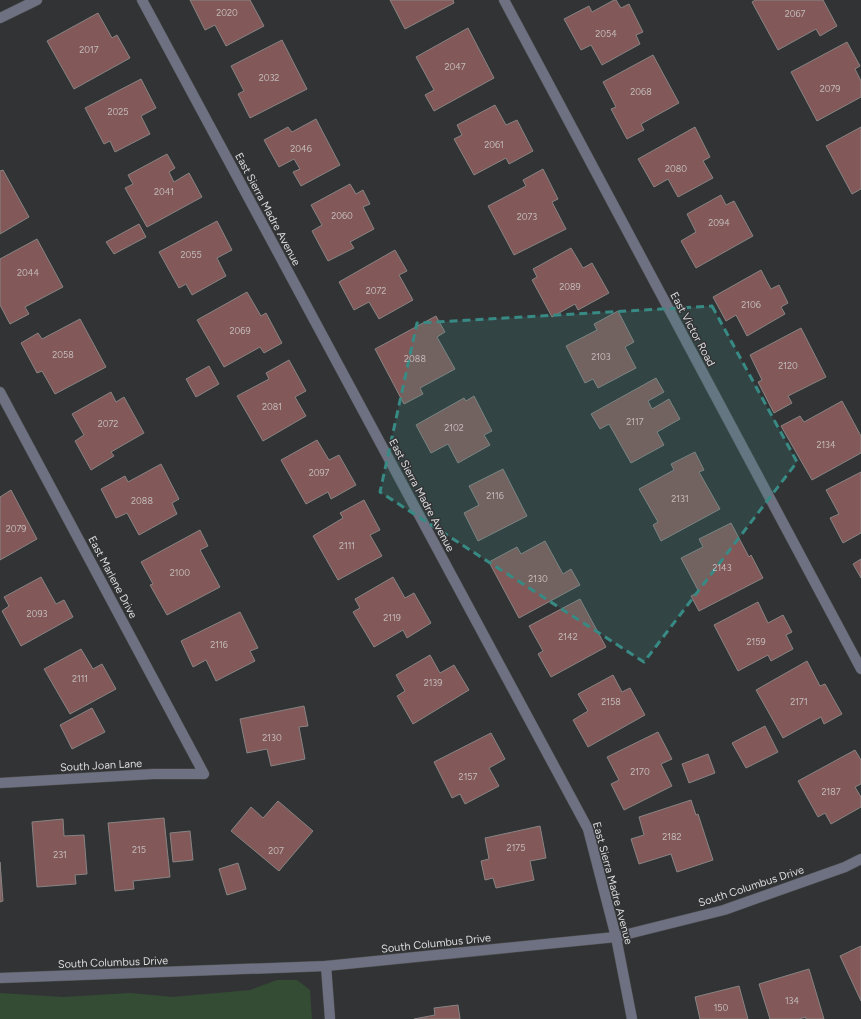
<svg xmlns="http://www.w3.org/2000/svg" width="861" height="1019" viewBox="0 0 861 1019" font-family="Figtree,sans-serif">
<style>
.green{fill:#344c34}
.building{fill:#825958;stroke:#888484}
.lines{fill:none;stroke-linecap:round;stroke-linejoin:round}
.minor-casing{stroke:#505153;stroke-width:11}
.minor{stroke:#6e7181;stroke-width:10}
.marked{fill:#388a84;fill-opacity:0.2;stroke:#388a84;stroke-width:3;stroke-dasharray:8 5;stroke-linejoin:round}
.labels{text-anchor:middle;stroke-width:3;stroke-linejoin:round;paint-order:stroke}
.number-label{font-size:9px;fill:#c4babb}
.street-label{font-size:11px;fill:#dadadc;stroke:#323335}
</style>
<rect width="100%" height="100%" fill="#323335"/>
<polygon class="green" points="277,980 297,980 310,990 312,1019 0,1019 0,993 63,997 130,993 173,997 250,990"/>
<g class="building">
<polygon points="190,0 250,0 264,26 226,46 215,25 205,30"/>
<polygon points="390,0 453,0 454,3 405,29"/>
<polygon points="614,0 616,0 621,8 629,4 643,32 636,35 640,44 602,65 591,45 581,50 564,19 589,6 592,12"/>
<polygon points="755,0 823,0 837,26 820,36 816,29 778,50 752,2"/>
<polygon points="98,13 112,38 117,35 130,58 74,89 47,41"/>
<polygon points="468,28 494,78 434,111 425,95 434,90 416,57"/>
<polygon points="282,40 307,89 250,118 238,94 244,91 231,66"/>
<polygon points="847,42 860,66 855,69 861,81 861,97 817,121 791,72"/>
<polygon points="653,55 679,103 641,124 644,130 627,139 611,109 616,107 603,82"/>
<polygon points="141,79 156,108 141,116 150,134 115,152 110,141 104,144 85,108"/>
<polygon points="495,105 506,125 517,120 533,151 509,164 506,158 474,175 454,139 462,135 457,125"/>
<polygon points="316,119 340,165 301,186 293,172 300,169 294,159 279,167 264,140 288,127 292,132"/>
<polygon points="695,127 710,157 703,161 713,178 678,197 668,179 654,187 638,159"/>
<polygon points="861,127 861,189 852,194 826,146"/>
<polygon points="167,154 175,168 169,172 174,182 189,173 202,197 147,227 125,188 133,184 128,175"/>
<polygon points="543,169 558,199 552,202 566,229 514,255 488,206 526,186 523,180"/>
<polygon points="3,170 29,217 0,234 0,171"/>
<polygon points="350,184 356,194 363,190 370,204 363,207 374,229 350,242 354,248 328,261 312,231 322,225 311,205"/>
<polygon points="721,195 726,205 734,201 753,236 696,268 681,241 696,232 687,214"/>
<polygon points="217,221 232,250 217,258 226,276 192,295 186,284 179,288 159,252"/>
<polygon points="139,224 146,237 114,254 106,242"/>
<polygon points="37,239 63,287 25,307 29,314 10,324 0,305 0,259"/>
<polygon points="571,248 583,268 592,263 609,293 578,310 575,304 552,317 532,280 537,277 533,269"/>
<polygon points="395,250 407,271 399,275 413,300 379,319 369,302 354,310 339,282"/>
<polygon points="761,270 771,289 779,285 788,303 781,307 785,314 747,336 736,315 726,321 713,297"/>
<polygon points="247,292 261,316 266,313 282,343 264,353 260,347 224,367 197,320"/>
<polygon points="618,311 634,342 625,347 636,368 598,388 593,379 585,383 566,346 597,330 594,324"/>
<polygon points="436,316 445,332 437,337 455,369 420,388 423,394 404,404 375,349"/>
<polygon points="80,319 106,367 55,394 42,371 37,373 21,343 38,333 42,339"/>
<polygon points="801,328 826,377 788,396 792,403 774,413 758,382 762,380 750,355"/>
<polygon points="289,360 306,391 295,397 306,416 263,441 237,396 269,379 266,373"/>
<polygon points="209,366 219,384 196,397 186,379"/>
<polygon points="656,378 664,392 648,401 652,409 669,399 680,419 657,432 664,445 631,463 609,424 600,429 591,414"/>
<polygon points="111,392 116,402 124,397 144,433 111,452 114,456 91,470 75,441 84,435 72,414"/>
<polygon points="474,396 492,431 484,435 490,445 458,463 448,444 431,453 416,425 464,398 466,401"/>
<polygon points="842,401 861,436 861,453 812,480 781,426 800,416 804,422"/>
<polygon points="317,440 329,460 339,455 356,485 331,499 328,492 306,504 281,460"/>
<polygon points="695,452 704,470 699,472 720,509 661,541 653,525 658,522 639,489 674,470 671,464"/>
<polygon points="161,464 179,499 172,503 177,514 139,535 127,513 116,518 101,489 125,476 128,482"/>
<polygon points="503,469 527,516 478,541 464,513 479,505 469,486"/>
<polygon points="861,472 861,533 843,543 830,518 839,514 826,490"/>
<polygon points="11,490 37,539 0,560 0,497"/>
<polygon points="364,500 380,530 370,535 382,556 338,580 313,536 343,518 340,513"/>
<polygon points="731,523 749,557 751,555 763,578 699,611 691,596 699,592 681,558 703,547 699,539"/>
<polygon points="200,530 208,546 200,550 220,587 167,615 150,585 153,584 141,562"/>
<polygon points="545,541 563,574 571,569 580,585 519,618 489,562 517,547 521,554"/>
<polygon points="861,559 861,578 853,564"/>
<polygon points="41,577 56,604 64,600 73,617 21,646 2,611 9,606 4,597"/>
<polygon points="393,577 405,598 414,593 431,623 407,638 403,630 374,647 353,612 360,608 355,599"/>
<polygon points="580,599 606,647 551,677 538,654 543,651 529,626"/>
<polygon points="758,602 768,623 783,615 792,632 786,635 793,649 771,661 768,655 738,671 714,625"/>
<polygon points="240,612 258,648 250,651 255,661 216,681 206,660 193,667 181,641"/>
<polygon points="81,649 93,669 102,664 116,689 70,714 44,669"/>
<polygon points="430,655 440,673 454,665 469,690 413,724 397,696 405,691 396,675"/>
<polygon points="807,661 820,686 825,684 842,714 824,724 821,717 783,738 756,690"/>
<polygon points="613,675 622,692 630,688 645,715 588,747 573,720 588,711 578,694"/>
<polygon points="304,706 308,726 299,727 305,759 271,766 267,749 247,753 240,719"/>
<polygon points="92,708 105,732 72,749 60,725"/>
<polygon points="765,726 778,752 746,768 732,743"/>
<polygon points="658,732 672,759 661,764 672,786 624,810 611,784 619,780 607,757"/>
<polygon points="491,733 505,759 489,768 499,786 465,804 460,794 452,798 434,762"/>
<polygon points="855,750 861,760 861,784 855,787 861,797 861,807 831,824 825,813 818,817 798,781"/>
<polygon points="708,754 715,773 689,783 682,764"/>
<polygon points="691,800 696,815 698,814 713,860 677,872 671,854 639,864 631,839 644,835 639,817"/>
<polygon points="278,801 313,831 279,871 231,831 251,807 263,818"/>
<polygon points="164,818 170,877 133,881 134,889 115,891 108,823"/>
<polygon points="63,819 64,836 84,835 87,874 75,875 76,884 37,887 32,822"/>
<polygon points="540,826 546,858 530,861 534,880 496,888 493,878 485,880 481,861 489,859 485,838"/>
<polygon points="190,831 193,860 173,862 170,833"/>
<polygon points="0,862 3,901 0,902"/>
<polygon points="238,863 246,889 227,895 219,869"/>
<polygon points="861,946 861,1001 840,956"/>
<polygon points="809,969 824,1019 806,1019 806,1017 799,1019 770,1019 759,984"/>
<polygon points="739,986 748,1019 700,1019 695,997"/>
<polygon points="458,1005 460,1019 414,1019 435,1015 434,1008"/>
</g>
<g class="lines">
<defs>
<g id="minor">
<polyline points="142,0 588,829 616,937 632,1019"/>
<polyline points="504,0 861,669"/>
<polyline points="0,18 37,0"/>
<polyline points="0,392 204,774 153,774 0,783"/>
<polyline points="326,966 330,1019"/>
<polyline points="0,978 326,966 616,937 724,910 845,867 861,859"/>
</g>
</defs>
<use href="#minor" class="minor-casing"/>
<use href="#minor" class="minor"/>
</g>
<path class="marked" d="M 712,306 L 797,462 L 644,662 L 380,492 L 417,323 Z"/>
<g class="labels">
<g class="number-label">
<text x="227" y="16">2020</text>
<text x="795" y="17">2067</text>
<text x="606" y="37">2054</text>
<text x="89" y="53">2017</text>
<text x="455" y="70">2047</text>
<text x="269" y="81">2032</text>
<text x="830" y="92">2079</text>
<text x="641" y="95">2068</text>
<text x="118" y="115">2025</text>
<text x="494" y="148">2061</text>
<text x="301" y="152">2046</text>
<text x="676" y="172">2080</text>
<text x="164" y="195">2041</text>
<text x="342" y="219">2060</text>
<text x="527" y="220">2073</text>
<text x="719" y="226">2094</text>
<text x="191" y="258">2055</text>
<text x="28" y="276">2044</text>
<text x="570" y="290">2089</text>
<text x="376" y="294">2072</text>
<text x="751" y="308">2106</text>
<text x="240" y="334">2069</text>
<text x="63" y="358">2058</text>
<text x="601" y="360">2103</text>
<text x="415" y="362">2088</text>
<text x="788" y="369">2120</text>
<text x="272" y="410">2081</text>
<text x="635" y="425">2117</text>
<text x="108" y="427">2072</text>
<text x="454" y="431">2102</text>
<text x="826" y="448">2134</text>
<text x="319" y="476">2097</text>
<text x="495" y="499">2116</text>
<text x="680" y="502">2131</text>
<text x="142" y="504">2088</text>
<text x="16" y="532">2079</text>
<text x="347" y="549">2111</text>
<text x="722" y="571">2143</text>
<text x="180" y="576">2100</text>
<text x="538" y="582">2130</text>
<text x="37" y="617">2093</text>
<text x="392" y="621">2119</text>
<text x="568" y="640">2142</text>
<text x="756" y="645">2159</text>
<text x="219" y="648">2116</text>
<text x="80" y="682">2111</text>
<text x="433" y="686">2139</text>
<text x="611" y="705">2158</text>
<text x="799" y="705">2171</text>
<text x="272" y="741">2130</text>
<text x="640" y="775">2170</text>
<text x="468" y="780">2157</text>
<text x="831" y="795">2187</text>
<text x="672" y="840">2182</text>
<text x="516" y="851">2175</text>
<text x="139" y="853">215</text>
<text x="276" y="854">207</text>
<text x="60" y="858">231</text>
<text x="792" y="1004">134</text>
<text x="721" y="1011">150</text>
</g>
<g class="street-label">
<text transform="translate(268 209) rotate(62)" y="4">East Sierra Madre Avenue</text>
<text transform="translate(693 329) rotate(62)" y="4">East Victor Road</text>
<text transform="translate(422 495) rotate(62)" y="4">East Sierra Madre Avenue</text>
<text transform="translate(113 577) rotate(62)" y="4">East Marlene Drive</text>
<text transform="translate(101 765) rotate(-3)" y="4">South Joan Lane</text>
<text transform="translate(613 883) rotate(75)" y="4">East Sierra Madre Avenue</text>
<text transform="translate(751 886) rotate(-18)" y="4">South Columbus Drive</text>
<text transform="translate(436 943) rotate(-6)" y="4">South Columbus Drive</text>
<text transform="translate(113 962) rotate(-2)" y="4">South Columbus Drive</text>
</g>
</g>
</svg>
